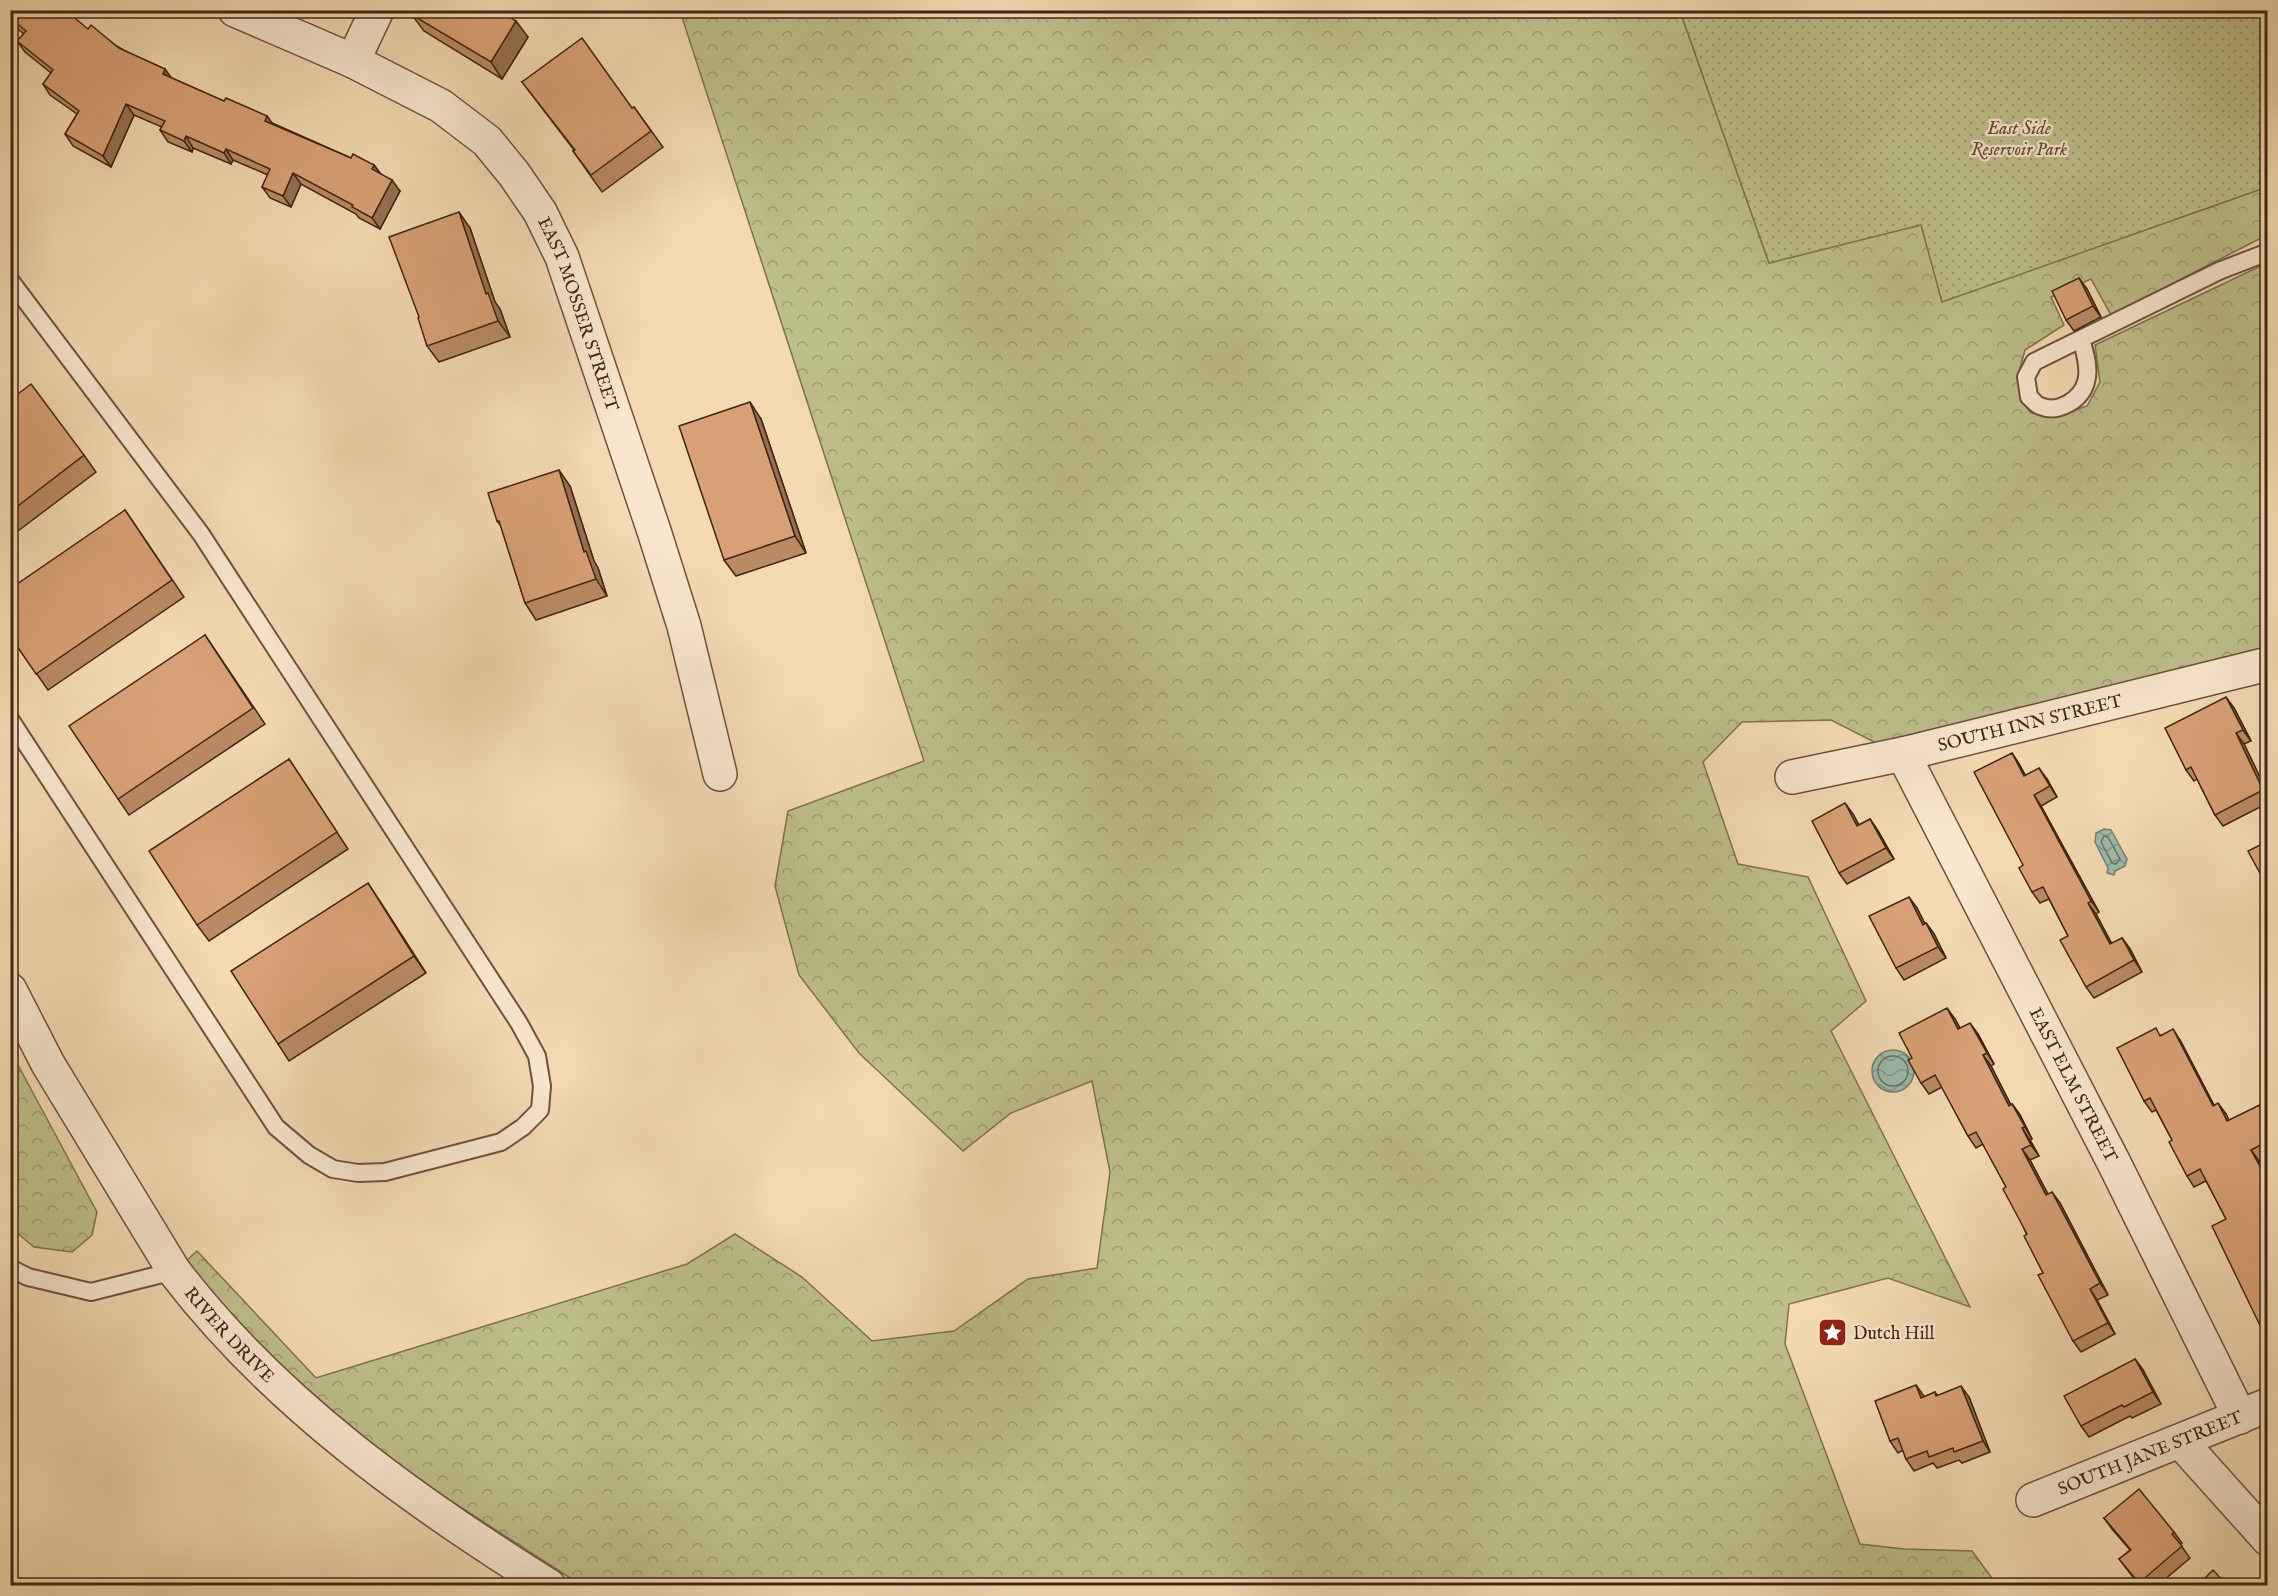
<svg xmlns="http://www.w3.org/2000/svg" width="2278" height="1596" viewBox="0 0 2278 1596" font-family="'IM FELL English',serif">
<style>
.forest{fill:url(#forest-crowns);stroke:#7f7250;stroke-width:1.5}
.park{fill:url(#park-dots);stroke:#7f7250;stroke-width:1.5}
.water{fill:url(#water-waves);stroke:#787e6f;stroke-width:1.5}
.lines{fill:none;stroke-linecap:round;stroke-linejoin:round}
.shore{stroke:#6e7060;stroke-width:1.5}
.service-casing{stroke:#6e523c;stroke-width:20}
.minor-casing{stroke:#6e523c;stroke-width:36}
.service{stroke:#f8e6ce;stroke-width:16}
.minor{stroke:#f8e6ce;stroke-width:33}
.wall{fill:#ba8a65;stroke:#412514;stroke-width:1.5}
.shaded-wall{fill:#977053;stroke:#412514;stroke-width:1.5}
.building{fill:#d8a076;stroke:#412514;stroke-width:1.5}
.labels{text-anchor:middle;stroke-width:4.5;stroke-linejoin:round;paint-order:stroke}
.park-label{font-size:18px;font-style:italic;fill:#604c32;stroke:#f8e6ce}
.street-label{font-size:18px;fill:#412514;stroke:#f8e6ce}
.poi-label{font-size:18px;fill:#412514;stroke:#f8e6ce;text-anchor:start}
</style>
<defs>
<pattern id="forest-crowns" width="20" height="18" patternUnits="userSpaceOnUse" patternTransform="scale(1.5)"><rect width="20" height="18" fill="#bdbf8b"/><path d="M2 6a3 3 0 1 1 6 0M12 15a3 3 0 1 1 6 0" fill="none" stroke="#9b9b70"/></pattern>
<pattern id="park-dots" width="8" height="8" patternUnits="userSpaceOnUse" patternTransform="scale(1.5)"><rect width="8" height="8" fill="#bdbf8b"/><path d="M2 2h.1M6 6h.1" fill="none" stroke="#9b9b70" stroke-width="1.8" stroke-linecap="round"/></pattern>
<pattern id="water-waves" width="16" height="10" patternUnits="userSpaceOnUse" patternTransform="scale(1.5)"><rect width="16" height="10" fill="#9cbaac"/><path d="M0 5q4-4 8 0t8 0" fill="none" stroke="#81978b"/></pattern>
</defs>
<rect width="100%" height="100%" fill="#f4d9b3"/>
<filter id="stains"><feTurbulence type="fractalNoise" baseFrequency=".00333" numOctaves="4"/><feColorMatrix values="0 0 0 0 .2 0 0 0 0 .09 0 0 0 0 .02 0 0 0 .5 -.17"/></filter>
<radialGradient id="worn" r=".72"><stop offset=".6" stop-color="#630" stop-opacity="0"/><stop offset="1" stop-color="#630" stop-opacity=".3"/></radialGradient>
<g class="forest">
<polygon points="680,11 1680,11 1769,263 1921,224 1942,301 2267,187 2267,235 2111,315 2091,279 2051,297 2064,325 2025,350 2020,368 2020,399 2031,413 2058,415 2087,406 2100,382 2095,345 2267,263 2267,647 1876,743 1831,720 1742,722 1703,762 1738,864 1808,877 1866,1001 1831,1031 1970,1307 1888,1278 1789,1304 1785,1344 1860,1544 1904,1549 1972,1551 1997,1585 581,1585 400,1468 239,1331 187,1260 197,1251 316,1378 687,1264 735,1234 802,1277 872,1341 954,1331 1028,1279 1097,1268 1110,1172 1092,1081 1011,1113 963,1151 859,1053 799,975 775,886 788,811 924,761"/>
<polygon points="11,1052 97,1212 92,1235 72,1252 34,1247 11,1228"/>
</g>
<polygon class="park" points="1680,11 2267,11 2267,187 1942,302 1921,225 1769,263"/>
<g class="water">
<polygon points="2104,829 2111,830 2127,859 2125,866 2115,871 2114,875 2107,873 2108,868 2095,842 2096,833"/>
<circle cx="1893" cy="1071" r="21"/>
</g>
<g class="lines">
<g class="shore">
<polygon points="2104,836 2108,837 2120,859 2116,864 2112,863 2101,842"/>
<circle cx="1893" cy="1071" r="15"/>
</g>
<defs>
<g id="service">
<polyline points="10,280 201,534 519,1023 537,1056 542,1086 540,1110 523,1127 501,1142 385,1172 358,1173 333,1169 309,1155 276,1127 10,719"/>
<path d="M 2081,339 C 2085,352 2090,369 2086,382 C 2081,400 2058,414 2040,406 C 2036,405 2032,399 2029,397 L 2026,377 L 2034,362 L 2219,271 L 2268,252"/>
<polyline points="10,1268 28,1277 91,1292 174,1271"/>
</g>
<g id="minor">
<path id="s1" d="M 235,10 L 353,61 L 441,106 L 487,141 L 514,174 L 540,212 L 562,257 L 654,531 L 684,626 L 720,774"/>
<polyline points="353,61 377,10"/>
<path id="s2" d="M 1903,754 L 2114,1163 L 2240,1417"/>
<path id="s3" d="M 1792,777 L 1903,754 L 2268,664"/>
<path id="s4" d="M 10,990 L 48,1064 L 174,1271 C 274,1402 410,1499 549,1586"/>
<polyline points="2181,1442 2268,1539"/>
<path id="s5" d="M 2033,1500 L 2268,1405"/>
</g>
</defs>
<use href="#service" class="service-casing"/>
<use href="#minor" class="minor-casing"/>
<use href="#service" class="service"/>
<use href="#minor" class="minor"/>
</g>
<g class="wall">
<polygon points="10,10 88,29 171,78 351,158 374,165 380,173 400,191 380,229 359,218 356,214 301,184 291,207 270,198 262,187 268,175 233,160 231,164 193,148 192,152 168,142 160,130 162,127 134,115 111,167 73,146 65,134 77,114 50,95 43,84 51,73 25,52 17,41 24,34 10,23"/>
<polygon points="415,10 502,10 528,37 502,79 424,31 412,15"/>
<polygon points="522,82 632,108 634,107 663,147 602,192 573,151 574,150"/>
<polygon points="470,228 495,302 500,309 510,337 439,362 427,346 419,317"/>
<polygon points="2087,289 2101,317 2074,331 2066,320"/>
<polygon points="10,400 84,455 96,472 10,537"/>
<polygon points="761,419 806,553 736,576 724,560"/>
<polygon points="570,486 594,561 598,568 607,596 536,620 525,603 501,526 497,521"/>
<polygon points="125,510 184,597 48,690 10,636"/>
<polygon points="205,635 265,724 129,815 118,799"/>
<polygon points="2234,708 2251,741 2244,744 2268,794 2268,803 2223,826 2215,815 2197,779 2194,781 2186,770"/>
<polygon points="2012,753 2019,764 2025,775 2047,779 2057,797 2041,806 2099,912 2096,914 2112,944 2122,938 2130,949 2142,972 2094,998 2086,987 2068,936 2049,899 2040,903 2032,892 2023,865"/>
<polygon points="289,759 348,849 209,941 197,925"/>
<polygon points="1853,814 1859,825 1870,819 1878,831 1894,859 1847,884 1839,873"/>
<polygon points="379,900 426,973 289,1061 278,1044"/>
<polygon points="1917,908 1925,924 1926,923 1934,934 1946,958 1904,980 1896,968"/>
<polygon points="1955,1019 1960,1028 1978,1034 1994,1064 1991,1066 2011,1105 2012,1104 2020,1115 2032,1139 2030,1140 2039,1156 2030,1160 2048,1194 2060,1203 2108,1295 2097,1300 2115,1334 2081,1352 2073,1341 2006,1187 1983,1144 1976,1148 1968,1136 1942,1087 1929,1094 1921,1083 1912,1058"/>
<polygon points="2161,1035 2180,1040 2214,1105 2226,1114 2229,1121 2268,1101 2268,1156 2259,1161 2268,1178 2268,1342 2226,1219 2206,1181 2194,1187 2187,1176 2172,1140 2156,1110 2152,1112 2144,1101"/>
<polygon points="2135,1359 2143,1370 2161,1404 2132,1418 2130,1416 2089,1437 2081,1426"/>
<polygon points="1935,1392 1937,1395 1969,1397 1990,1452 1962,1463 1959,1460 1937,1468 1933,1463 1914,1471 1906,1459 1903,1450 1898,1453 1890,1441 1924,1397"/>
<polygon points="2104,1518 2174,1532 2182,1543 2180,1544 2190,1558 2157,1586 2140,1586 2119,1559 2130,1550 2112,1529"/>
</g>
<g class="shaded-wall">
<polygon points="516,21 528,37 502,79 491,62"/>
<polygon points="165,69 173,80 163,74"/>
<polygon points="126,104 134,115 111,167 103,156"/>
<polygon points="267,116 275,127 265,121"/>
<polygon points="186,136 193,148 192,152 184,141"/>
<polygon points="226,149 233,160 231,164 224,153"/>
<polygon points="374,165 382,176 372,169"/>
<polygon points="293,173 301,184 291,207 283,196"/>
<polygon points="392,180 400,191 380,229 372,218"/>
<polygon points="459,212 470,228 495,302 500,309 510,337 498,321 486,294"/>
<polygon points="2079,278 2087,289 2101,317 2093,306"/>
<polygon points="750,402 761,419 806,553 795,536"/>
<polygon points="559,470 570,486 594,561 598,568 607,596 596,579 584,552"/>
<polygon points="2226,697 2234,708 2251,741 2243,730"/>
<polygon points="2236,733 2244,744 2268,794 2268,796 2263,790"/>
<polygon points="2012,753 2019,764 2032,787 2024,776"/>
<polygon points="2039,768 2047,779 2057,797 2050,786"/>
<polygon points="2034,795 2041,806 2099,912 2091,901"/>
<polygon points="1845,803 1853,814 1865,837 1857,826"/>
<polygon points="1870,819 1878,831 1894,859 1886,848"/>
<polygon points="368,883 379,900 426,973 414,956"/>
<polygon points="1909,897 1917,908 1931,936 1923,925"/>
<polygon points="2088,903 2096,914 2118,956 2110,944"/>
<polygon points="1926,923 1934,934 1946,958 1938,947"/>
<polygon points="2122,938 2130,949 2142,972 2134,960"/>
<polygon points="1947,1008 1955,1019 1966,1040 1958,1029"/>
<polygon points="1970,1023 1978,1034 1994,1064 1987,1053"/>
<polygon points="2173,1029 2180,1040 2220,1117 2213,1106"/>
<polygon points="1983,1055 1991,1066 2017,1117 2009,1106"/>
<polygon points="2218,1103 2226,1114 2235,1132 2227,1121"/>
<polygon points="2012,1104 2020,1115 2032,1139 2025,1127"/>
<polygon points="2022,1128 2030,1140 2039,1156 2031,1145"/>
<polygon points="2022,1149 2030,1160 2054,1206 2046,1195"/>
<polygon points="2251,1150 2259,1161 2268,1178 2268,1181"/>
<polygon points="2052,1192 2060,1203 2108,1295 2100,1283"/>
<polygon points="2090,1289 2097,1300 2115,1334 2108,1323"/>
<polygon points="2135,1359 2143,1370 2161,1404 2153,1392"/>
<polygon points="1916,1385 1924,1396 1929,1409 1921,1398"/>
<polygon points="1961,1386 1969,1397 1990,1452 1983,1441"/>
</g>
<g class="building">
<polygon points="10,10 65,10 88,29 91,25 119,48 165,69 163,74 224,101 226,98 267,116 265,121 351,158 353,154 374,165 372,169 392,180 372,218 352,207 353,205 293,173 283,196 262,187 270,169 226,149 224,153 186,136 184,141 160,130 165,121 126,104 103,156 65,134 79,111 43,84 53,70 17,41 26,31 10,18"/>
<polygon points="415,10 499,10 516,21 491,62 412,15"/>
<polygon points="582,38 632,108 634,107 651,131 591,175 573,151 575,150 522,82"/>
<polygon points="459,212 486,294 488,293 498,321 427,346 418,318 419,317 389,237"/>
<polygon points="2079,278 2093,306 2066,320 2052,291"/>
<polygon points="31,384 84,455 10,512 10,400"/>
<polygon points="750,402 795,536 724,560 679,426"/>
<polygon points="559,470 584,552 586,551 596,579 525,603 499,521 497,521 488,493"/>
<polygon points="125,510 172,580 36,674 10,636 10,589"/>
<polygon points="205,635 253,708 118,799 69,726"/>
<polygon points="2226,697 2243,730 2236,733 2263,790 2215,815 2191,767 2186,770 2165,728"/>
<polygon points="2012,753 2024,776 2039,768 2050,786 2034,795 2091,901 2088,903 2110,944 2122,938 2134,960 2086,987 2060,940 2068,936 2043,887 2032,892 2019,868 2023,865 1974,772"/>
<polygon points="289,759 337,832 197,925 149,851"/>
<polygon points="1845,803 1857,826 1870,819 1886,848 1839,873 1812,821"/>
<polygon points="2268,841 2268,888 2248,851"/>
<polygon points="368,883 414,956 278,1044 231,971"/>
<polygon points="1909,897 1923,925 1926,923 1938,947 1896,968 1869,916"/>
<polygon points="1947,1008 1958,1029 1970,1023 1987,1053 1983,1055 2009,1106 2012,1104 2025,1127 2022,1128 2031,1145 2022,1149 2046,1195 2052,1192 2100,1283 2090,1289 2108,1323 2073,1341 2038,1275 2043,1273 2024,1236 2027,1234 2003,1189 2006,1187 1976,1132 1968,1136 1935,1075 1921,1083 1908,1060 1912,1058 1899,1033"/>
<polygon points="2156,1028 2160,1036 2173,1029 2213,1106 2218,1103 2227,1121 2268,1101 2268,1141 2251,1150 2268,1181 2268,1342 2212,1226 2226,1219 2200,1169 2187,1176 2169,1142 2172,1140 2150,1098 2144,1101 2117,1048"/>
<polygon points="2135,1359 2153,1392 2124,1407 2122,1405 2081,1426 2064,1396"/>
<polygon points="1916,1385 1921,1398 1935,1392 1936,1396 1961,1386 1983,1441 1954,1452 1953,1448 1929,1457 1927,1451 1906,1459 1898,1438 1890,1441 1875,1401"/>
<polygon points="2139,1489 2174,1532 2172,1534 2182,1546 2139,1583 2119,1559 2131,1550 2104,1518"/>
<polygon points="2213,1570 2228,1586 2197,1586"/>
</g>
<defs>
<symbol id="sight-square" viewBox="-11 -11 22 22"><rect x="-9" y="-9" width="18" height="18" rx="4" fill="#8f2418" stroke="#f8e6ce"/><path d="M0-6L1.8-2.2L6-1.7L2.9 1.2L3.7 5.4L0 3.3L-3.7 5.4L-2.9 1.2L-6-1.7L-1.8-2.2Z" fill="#fff"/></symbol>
</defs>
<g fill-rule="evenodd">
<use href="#sight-square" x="1816" y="1316" width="33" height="33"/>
</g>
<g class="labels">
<g class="park-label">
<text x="2019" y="134">East Side<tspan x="2019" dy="21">Reservoir Park</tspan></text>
</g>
<g class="street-label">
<text dy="6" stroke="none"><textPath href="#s1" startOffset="483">EAST MOSSER STREET</textPath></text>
<text dy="6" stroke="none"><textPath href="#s3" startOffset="244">SOUTH INN STREET</textPath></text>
<text dy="6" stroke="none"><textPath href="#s2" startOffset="372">EAST ELM STREET</textPath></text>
<text dy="6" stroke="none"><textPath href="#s4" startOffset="410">RIVER DRIVE</textPath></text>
<text dy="6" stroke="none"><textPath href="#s5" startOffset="126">SOUTH JANE STREET</textPath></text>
</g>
<g class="poi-label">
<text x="1853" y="1339">Dutch Hill</text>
</g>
</g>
<rect width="2278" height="1596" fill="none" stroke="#f4d9b3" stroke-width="36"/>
<rect x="12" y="12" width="2254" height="1572" fill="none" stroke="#412514" stroke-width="3"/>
<rect x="18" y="18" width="2242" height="1560" fill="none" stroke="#412514" stroke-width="1.5"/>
<rect width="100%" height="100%" filter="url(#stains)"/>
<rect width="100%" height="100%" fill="url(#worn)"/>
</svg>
